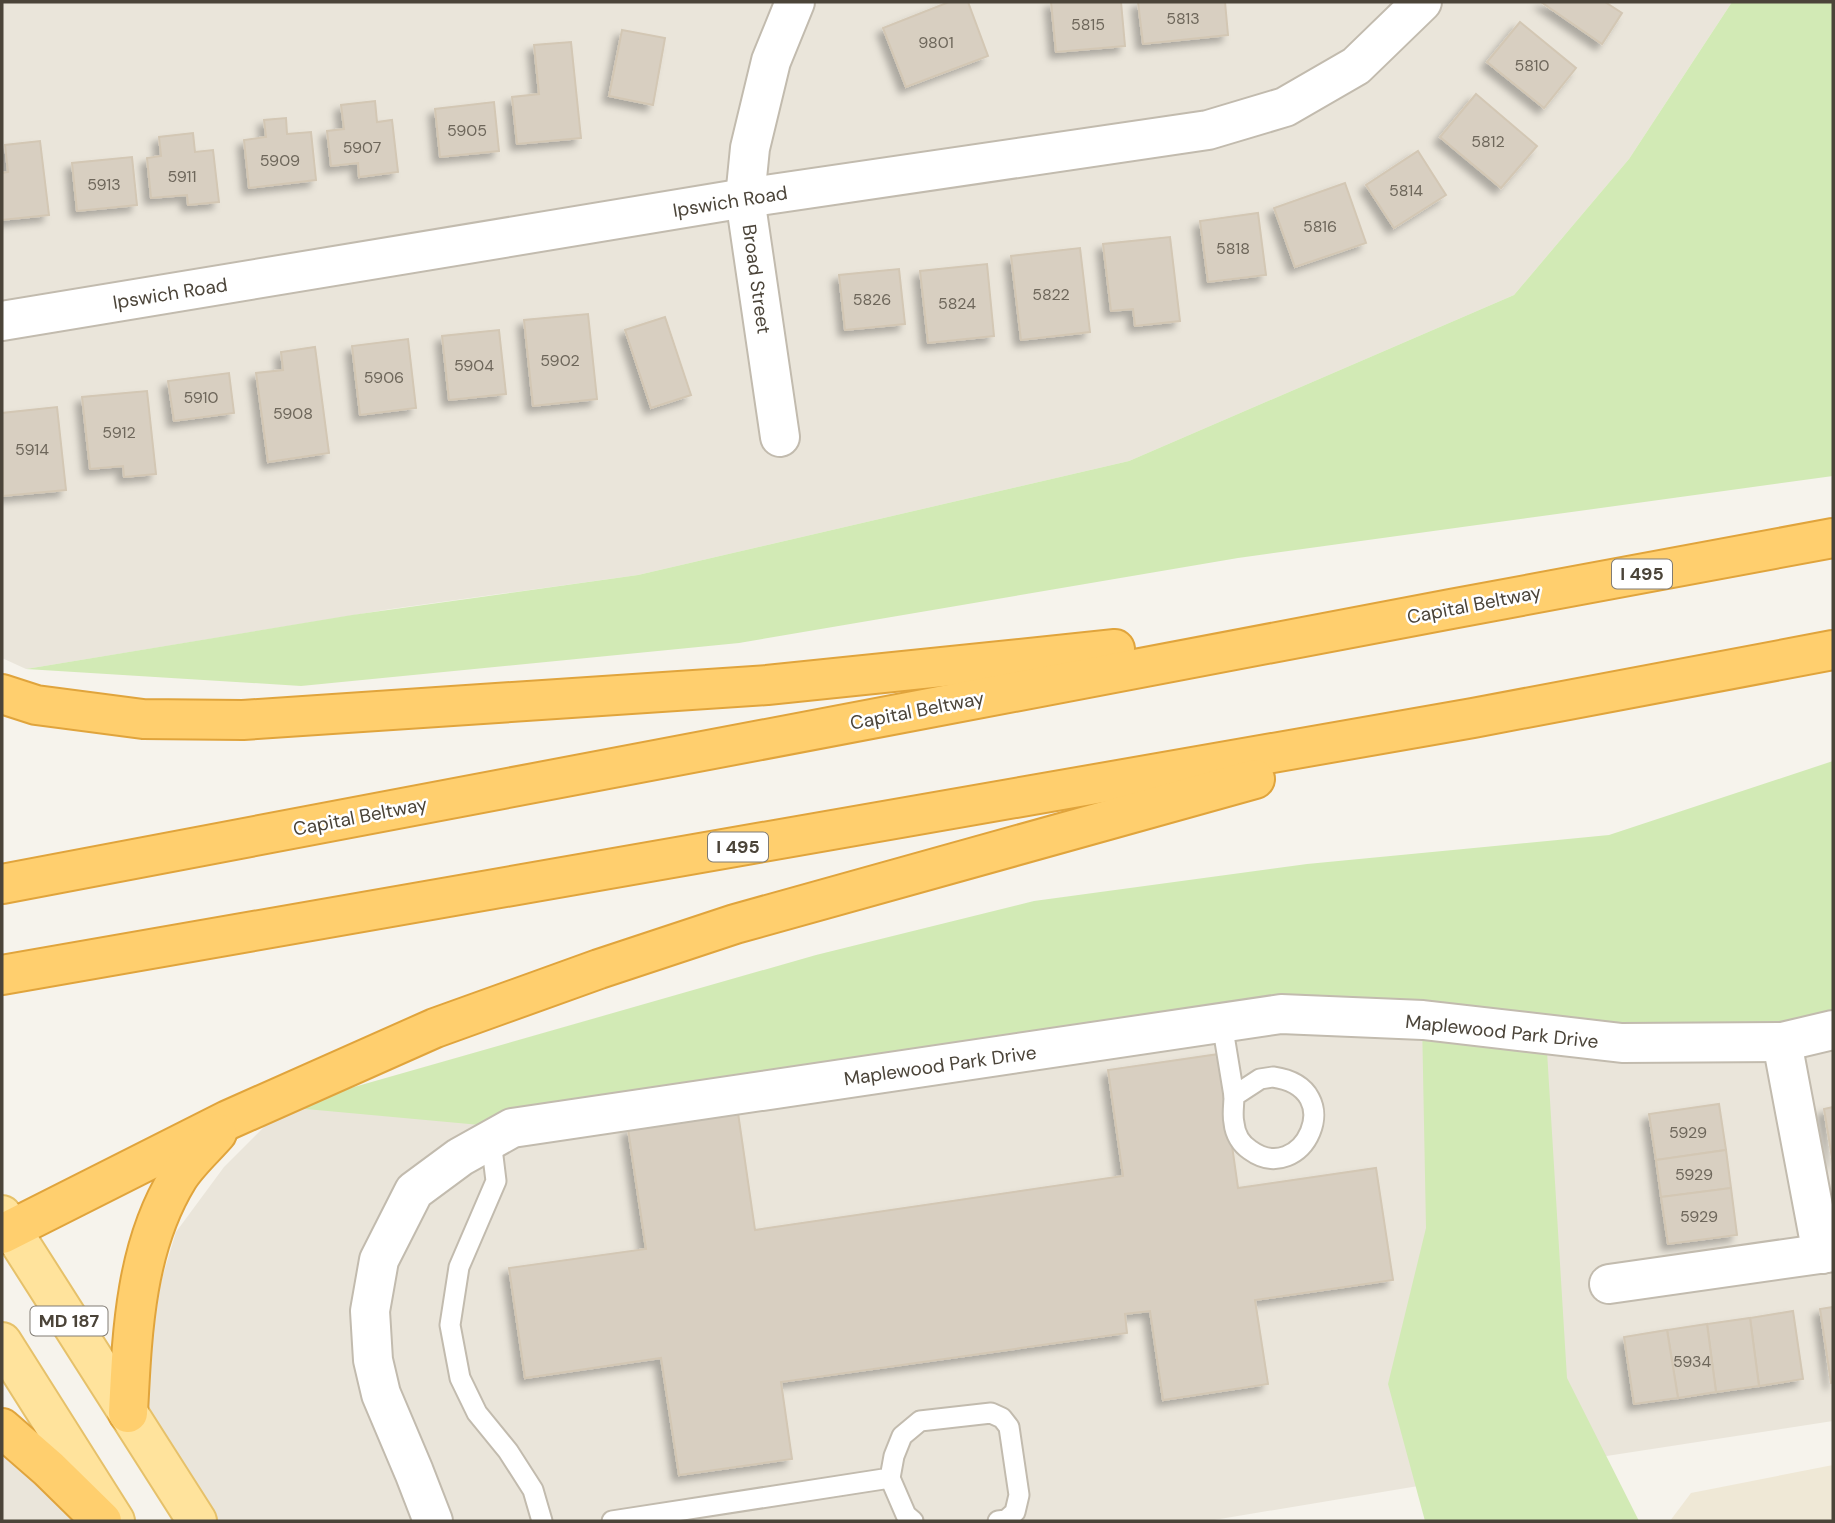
<svg xmlns="http://www.w3.org/2000/svg" width="1835" height="1523" viewBox="0 0 1835 1523" font-family="'DM Sans',sans-serif">
<style>
.residential{fill:#eae5da}
.education{fill:#efe8d6}
.green{fill:#d2eab5}
.building{fill:#d8cfc1;stroke:#d3c7b4;stroke-width:2;filter:url(#shadow)}
.lines{fill:none;stroke-linecap:round;stroke-linejoin:round}
.service-casing{stroke:#c2bbae;stroke-width:23}
.minor-casing{stroke:#c2bbae;stroke-width:42}
.primary-casing{stroke:#e6c16a;stroke-width:42}
.motorway-casing{stroke:#e0a43c;stroke-width:42}
.service{stroke:#fff;stroke-width:19}
.minor{stroke:#fff;stroke-width:38}
.primary{stroke:#ffe39c;stroke-width:38}
.motorway{stroke:#ffcf6e;stroke-width:38}
.labels{text-anchor:middle;stroke-width:5;stroke-linejoin:round;paint-order:stroke}
.number-label{font-size:16px;fill:#6e675b}
.shield{fill:#fff;stroke:#817c74;stroke-width:2}
.shield-label{font-size:18px;font-weight:bold;fill:#4b4439}
.street-label{font-size:19px;fill:#4b4439;stroke:#fff}
</style>
<defs>
<filter id="shadow"><feDropShadow dx="-6" dy="6" stdDeviation="3.5" flood-color="#0004"/></filter>
</defs>
<rect width="100%" height="100%" fill="#f6f3ec"/>
<g class="residential">
<polygon points="2,2 1732,2 1629,159 1514,295 1129,461 638,575 391,609 26,669 2,658"/>
<polygon points="1281,1014 1833,1030 1833,1421 1484,1475 1208,1521 197,1521 128,1413 133,1374 176,1232 224,1167 284,1107"/>
<polygon points="2,1428 102,1521 2,1521"/>
</g>
<polygon class="education" points="1833,1465 1833,1521 1670,1521 1691,1493"/>
<g class="green">
<polygon points="1732,2 1833,2 1833,476 1238,558 739,643 301,686 26,669 352,615 638,575 1129,461 1514,295 1629,159"/>
<polygon points="1833,761 1833,1030 1546,1035 1567,1378 1639,1521 1425,1521 1388,1384 1426,1228 1422,1020 1281,1014 512,1128 284,1107 816,955 1034,901 1307,864 1609,835"/>
</g>
<g class="building">
<polygon points="949,2 968,2 988,56 906,87 883,28"/>
<polygon points="1051,2 1121,2 1125,46 1056,52"/>
<polygon points="1138,2 1225,2 1228,35 1143,44"/>
<polygon points="1541,2 1605,2 1622,13 1602,44"/>
<polygon points="1520,22 1576,68 1544,108 1487,62"/>
<polygon points="622,30 665,38 653,105 609,96"/>
<polygon points="571,42 581,138 517,144 512,97 539,94 534,45"/>
<polygon points="1476,94 1537,146 1501,188 1440,137"/>
<polygon points="375,101 377,122 392,120 398,172 359,177 358,163 331,166 327,131 344,129 341,105"/>
<polygon points="494,102 499,151 440,157 435,109"/>
<polygon points="286,118 287,134 311,132 316,180 249,188 244,140 266,137 264,120"/>
<polygon points="193,133 195,152 213,150 219,202 188,205 187,195 151,198 147,158 161,156 159,137"/>
<polygon points="40,141 49,215 2,220 2,173 8,172 5,145"/>
<polygon points="1418,151 1446,195 1394,228 1366,185"/>
<polygon points="132,157 137,205 77,211 72,163"/>
<polygon points="1345,183 1366,243 1295,267 1274,208"/>
<polygon points="1258,213 1266,275 1208,282 1200,221"/>
<polygon points="1170,237 1180,321 1135,326 1133,309 1111,311 1103,244"/>
<polygon points="1080,248 1090,332 1021,340 1011,256"/>
<polygon points="987,264 994,336 928,343 920,271"/>
<polygon points="899,269 905,324 845,330 839,275"/>
<polygon points="588,314 597,399 533,406 524,320"/>
<polygon points="665,317 691,395 651,408 625,330"/>
<polygon points="499,330 506,394 449,400 442,336"/>
<polygon points="408,339 416,408 360,415 352,346"/>
<polygon points="315,347 329,453 268,462 256,373 283,370 281,352"/>
<polygon points="229,373 234,413 174,421 168,381"/>
<polygon points="147,391 156,474 124,477 123,466 90,469 82,397"/>
<polygon points="57,407 66,490 3,496 2,413"/>
<polygon points="1219,1054 1238,1188 1376,1168 1393,1280 1255,1300 1268,1384 1163,1400 1150,1311 1125,1314 1127,1333 781,1382 792,1459 679,1475 661,1358 525,1378 509,1268 646,1249 628,1129 738,1113 755,1230 1123,1176 1108,1070"/>
<polygon points="1719,1104 1726,1150 1656,1160 1649,1114"/>
<polygon points="1833,1107 1833,1164 1824,1109"/>
<polygon points="1726,1150 1731,1188 1661,1197 1656,1160"/>
<polygon points="1731,1188 1737,1235 1668,1244 1661,1197"/>
<polygon points="1833,1307 1833,1382 1831,1383 1820,1309"/>
<polygon points="1793,1311 1803,1379 1759,1386 1750,1318"/>
<polygon points="1750,1318 1759,1386 1716,1392 1707,1324"/>
<polygon points="1707,1324 1716,1392 1678,1398 1667,1330"/>
<polygon points="1667,1330 1678,1398 1634,1404 1624,1337"/>
</g>
<g class="lines">
<defs>
<g id="service">
<polyline points="1222,1023 1234,1096"/>
<path d="M 1273,1077 C 1351,1088 1302,1188 1250,1150 C 1241,1144 1235,1134 1234,1123 C 1232,1115 1234,1105 1234,1096 L 1260,1079 Z"/>
<polyline points="491,1140 496,1181 459,1267 450,1325 460,1378 477,1413 508,1451 533,1490 542,1521"/>
<polyline points="890,1478 906,1515 913,1521"/>
<polyline points="612,1521 890,1478 894,1456 902,1436 920,1421 991,1413 1002,1418 1009,1427 1019,1495 1015,1512 1006,1520 998,1521"/>
</g>
<g id="minor">
<polyline points="2,321 745,198 1208,130 1285,107 1356,66 1422,2"/>
<polyline points="780,437 745,198 750,148 771,61 795,2"/>
<polyline points="1782,1042 1822,1254"/>
<polyline points="1609,1284 1833,1252"/>
<polyline points="433,1521 414,1472 381,1394 373,1360 370,1311 379,1260 414,1191 460,1157 512,1128 1281,1014 1423,1020 1622,1043 1782,1042 1833,1030"/>
</g>
<g id="primary">
<polyline points="2,1215 197,1521"/>
<polyline points="2,1342 115,1521"/>
</g>
<g id="motorway">
<polyline points="2,694 36,705 143,719 243,720 767,685 1115,649"/>
<polyline points="2,884 1451,609 1833,538"/>
<polyline points="2,975 1473,718 1833,650"/>
<polyline points="2,1234 228,1120 435,1028 599,969 735,924 1255,779"/>
<path d="M 128,1413 C 132,1334 135,1248 178,1178 C 188,1162 204,1148 217,1133"/>
<polyline points="2,1428 49,1469 102,1521"/>
</g>
</defs>
<use href="#service" class="service-casing"/>
<use href="#minor" class="minor-casing"/>
<use href="#primary" class="primary-casing"/>
<use href="#motorway" class="motorway-casing"/>
<use href="#service" class="service"/>
<use href="#minor" class="minor"/>
<use href="#primary" class="primary"/>
<use href="#motorway" class="motorway"/>
</g>
<g class="labels">
<g class="number-label">
<text x="1183" y="24">5813</text>
<text x="1088" y="30">5815</text>
<text x="936" y="48">9801</text>
<text x="1532" y="71">5810</text>
<text x="467" y="136">5905</text>
<text x="1488" y="147">5812</text>
<text x="362" y="153">5907</text>
<text x="280" y="166">5909</text>
<text x="182" y="182">5911</text>
<text x="104" y="190">5913</text>
<text x="1406" y="196">5814</text>
<text x="1320" y="232">5816</text>
<text x="1233" y="254">5818</text>
<text x="1051" y="300">5822</text>
<text x="872" y="305">5826</text>
<text x="957" y="309">5824</text>
<text x="560" y="366">5902</text>
<text x="474" y="371">5904</text>
<text x="384" y="383">5906</text>
<text x="201" y="403">5910</text>
<text x="293" y="419">5908</text>
<text x="119" y="438">5912</text>
<text x="32" y="455">5914</text>
<text x="1688" y="1138">5929</text>
<text x="1694" y="1180">5929</text>
<text x="1699" y="1222">5929</text>
<text x="1692" y="1367">5934</text>
</g>
<g class="shield">
<rect x="1612" y="559.5" width="60" height="29" rx="5"/>
<rect x="708" y="832.5" width="60" height="29" rx="5"/>
<rect x="30.5" y="1306.5" width="77" height="29" rx="5"/>
</g>
<g class="shield-label">
<text x="1642" y="580">I 495</text>
<text x="738" y="853">I 495</text>
<text x="69" y="1327">MD 187</text>
</g>
<g class="street-label">
<text transform="translate(730 201) rotate(-9)" y="7">Ipswich Road</text>
<text transform="translate(757 279) rotate(82)" y="7">Broad Street</text>
<text transform="translate(170 293) rotate(-9)" y="7">Ipswich Road</text>
<text transform="translate(1474 604) rotate(-11)" y="7">Capital Beltway</text>
<text transform="translate(917 710) rotate(-11)" y="7">Capital Beltway</text>
<text transform="translate(360 816) rotate(-11)" y="7">Capital Beltway</text>
<text transform="translate(1502 1031) rotate(6)" y="7">Maplewood Park Drive</text>
<text transform="translate(940 1065) rotate(-8)" y="7">Maplewood Park Drive</text>
</g>
</g>
<rect width="1835" height="1523" fill="none" stroke="#4b4439" stroke-width="7"/>
</svg>
